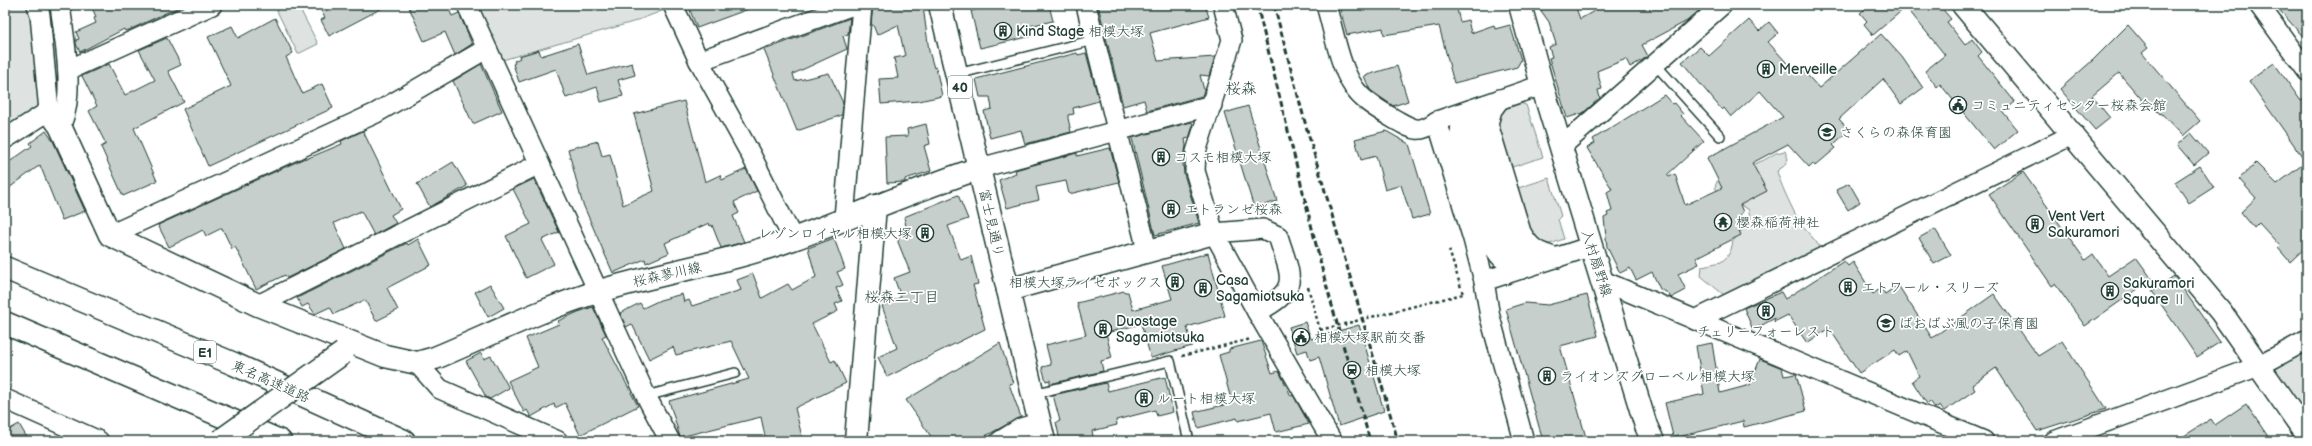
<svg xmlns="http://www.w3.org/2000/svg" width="2312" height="446" viewBox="0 0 2312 446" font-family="'Balsamiq Sans','Klee One',sans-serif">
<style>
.green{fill:#dee3e2;stroke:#7e908b}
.building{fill:#c7cfcc;stroke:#1f3d34}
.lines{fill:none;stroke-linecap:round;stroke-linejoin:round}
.lane-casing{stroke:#1f3d34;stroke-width:12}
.street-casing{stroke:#1f3d34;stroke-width:22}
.secondary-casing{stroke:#1f3d34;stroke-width:25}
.primary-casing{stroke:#1f3d34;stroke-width:25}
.highway-casing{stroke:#1f3d34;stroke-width:25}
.path{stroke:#1f3d34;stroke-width:2.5;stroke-dasharray:3 3;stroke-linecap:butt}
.lane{stroke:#fff;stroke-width:9}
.street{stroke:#fff;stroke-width:19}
.secondary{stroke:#fff;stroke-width:22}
.primary{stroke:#fff;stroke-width:22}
.highway{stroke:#fff;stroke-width:22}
.rail{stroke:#1f3d34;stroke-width:3;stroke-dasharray:6 3;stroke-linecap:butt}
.secondary-bridge-casing{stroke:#1f3d34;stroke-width:25;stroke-linecap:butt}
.path-bridge{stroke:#1f3d34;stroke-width:2.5;stroke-dasharray:3 3;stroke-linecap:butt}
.secondary-bridge{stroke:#fff;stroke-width:22}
.labels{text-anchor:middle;stroke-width:3.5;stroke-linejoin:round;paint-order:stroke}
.shield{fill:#fff;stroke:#627771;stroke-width:1}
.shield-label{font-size:13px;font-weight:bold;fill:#1f3d34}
.poi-label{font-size:14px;fill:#1f3d34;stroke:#fff;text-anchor:start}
.street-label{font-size:14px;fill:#1f3d34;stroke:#fff}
.neighbourhood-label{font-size:15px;fill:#1f3d34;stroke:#fff}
.quarter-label{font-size:16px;fill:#1f3d34;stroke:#fff}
</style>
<rect width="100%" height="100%" fill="#fff"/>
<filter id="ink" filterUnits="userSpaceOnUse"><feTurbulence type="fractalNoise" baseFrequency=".025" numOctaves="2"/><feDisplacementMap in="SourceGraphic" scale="8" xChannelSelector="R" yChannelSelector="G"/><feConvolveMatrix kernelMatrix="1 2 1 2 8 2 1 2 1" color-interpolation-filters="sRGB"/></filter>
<g filter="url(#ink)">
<g class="green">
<polygon points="5,5 28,5 32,18 42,101 38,111 5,131"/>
<polygon points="274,5 298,5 318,44 298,54"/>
<polygon points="474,5 666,5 667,9 633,22 499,61"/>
<path d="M 1516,102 L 1526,105 L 1543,157 L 1509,168 C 1504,151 1489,122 1505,107 C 1507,105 1513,104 1516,102 Z"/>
<path d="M 1785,151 L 1788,159 L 1784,166 L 1777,171 C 1779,181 1796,218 1803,227 C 1808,233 1814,238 1819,246 L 1814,258 L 1733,294 L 1724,295 L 1701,276 L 1702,266 L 1721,262 L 1727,257 L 1731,250 L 1733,241 L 1751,219 L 1748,209 L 1719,195 L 1715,187 L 1718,179 L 1764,160 L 1776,153 Z"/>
<path d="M 1549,178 L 1561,216 L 1558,219 L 1564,239 C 1557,241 1547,247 1539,244 C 1528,239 1519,201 1515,189 Z"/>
<polygon points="2307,352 2307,421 2272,371"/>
</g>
<g class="building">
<polygon points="91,5 183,5 129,30 125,31 124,29 80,52 76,44 76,40 79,39 76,32 96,23 94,18 96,17"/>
<polygon points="318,5 388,5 329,36 321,20 325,18"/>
<polygon points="408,5 447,5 452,16 459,13 472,44 455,55 445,32 424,41"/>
<polygon points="688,5 754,5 754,7 697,28"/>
<polygon points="873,5 923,6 929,51 934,68 936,67 942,96 919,101 881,104 879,79 898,78 894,58 905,56 898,25 877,35 873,25 871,25"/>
<polygon points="995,5 1049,5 1053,21 1029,26 1032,36 980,48 971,11"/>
<polygon points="1098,5 1205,5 1209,17 1150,33 1158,61 1215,57 1209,76 1200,75 1204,90 1202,96 1147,111 1144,100 1123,106"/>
<polygon points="1339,5 1456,5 1460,22 1468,20 1471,33 1494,25 1495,29 1510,25 1521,60 1517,67 1454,83 1439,26 1384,35 1383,28 1347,35"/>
<polygon points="1537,5 1575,5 1580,19 1605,5 1705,5 1687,21 1642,45 1648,56 1644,59 1630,67 1626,59 1597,71 1602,89 1598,90 1600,98 1583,113 1567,118 1549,58 1552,57 1549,47 1556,44 1549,22"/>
<polygon points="1870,5 1939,5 1951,19 1947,22 1965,45 1972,39 1982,52 1978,56 2015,102 2003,112 2018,130 1994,150 1940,84 1937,87 1925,71 1945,55 1906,7 1873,35 1864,24 1867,21 1860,13"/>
<polygon points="2275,5 2307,5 2307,41 2298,31"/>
<polygon points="275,18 293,53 286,57 302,93 322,84 333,108 208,166 183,109 231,86 208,37 232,26 238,38"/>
<polygon points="850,18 848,34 843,36 847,49 793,74 795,81 829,73 843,103 842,115 797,131 764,50"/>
<polygon points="1749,20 1759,31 1769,22 1778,33 1768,42 1794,71 1799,66 1819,88 1881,34 1902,57 1923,88 1901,104 1883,79 1839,119 1849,130 1833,145 1836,148 1815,166 1813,163 1809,167 1788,144 1752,163 1767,191 1740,205 1743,212 1740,214 1746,227 1739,231 1741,235 1696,258 1699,264 1678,274 1686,290 1671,298 1668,293 1660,289 1652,272 1636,280 1630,268 1620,273 1607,247 1604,218 1608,216 1607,213 1612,211 1607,192 1612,189 1587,148 1595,143 1593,139 1664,95 1672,104 1674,103 1683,114 1681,116 1704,141 1667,175 1669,177 1675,174 1685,205 1722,188 1707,158 1783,117 1760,91 1731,117 1724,108 1722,110 1682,62 1700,47 1709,56"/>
<polygon points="2128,25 2148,48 2142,53 2200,121 2183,136 2161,113 2160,114 2153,107 2150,109 2119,73 2092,96 2110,118 2095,130 2060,89 2093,60"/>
<polygon points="167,38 181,65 168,71 184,102 134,128 157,181 123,196 101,147 106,144 89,111 97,106 82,76 109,64 125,95 155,80 139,50"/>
<polygon points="578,44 588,75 632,63 635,75 618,80 623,96 601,102 597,87 566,98 556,69 519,82 513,64 515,63 514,61 520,58 519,56 539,50 541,56"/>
<polygon points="1077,53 1078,55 1086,53 1099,101 1073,108 1074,114 1068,115 1068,118 1071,132 1025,144 1021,130 990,138 984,111 992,109 990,97 980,97 976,79"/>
<polygon points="2274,63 2301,101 2307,97 2307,246 2290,262 2278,248 2280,246 2259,223 2254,228 2241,212 2256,198 2239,179 2256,163 2277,184 2306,162 2249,81"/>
<polygon points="481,64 502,111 473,124 453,81"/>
<polygon points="1397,66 1408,101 1393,106 1370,90 1364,76"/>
<polygon points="684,101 705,182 720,175 722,180 746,169 757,191 734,202 739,213 733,216 744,242 721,248 712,225 710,226 709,223 665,243 669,253 646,263 645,259 613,273 582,202 568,149 598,141 602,156 610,154 623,205 654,191 634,114"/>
<polygon points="1248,106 1277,201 1254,208 1225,113"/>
<polygon points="1192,122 1193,126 1189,138 1185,139 1186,146 1183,163 1184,174 1199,223 1155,235 1132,138"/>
<polygon points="926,124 930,144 924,146 931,171 905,179 905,182 887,183 885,137 908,136 907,129"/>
<polygon points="46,131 53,141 85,211 62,220 40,165 5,191 5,165 32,146 30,143"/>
<polygon points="363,131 401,209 391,215 396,223 374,235 361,211 334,223 346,249 287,278 285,275 256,289 238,252 235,247 232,249 222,228 206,236 203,230 169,247 158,225 305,158 306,159 342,144 341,141"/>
<polygon points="1386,131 1409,144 1430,214 1412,219 1401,185 1385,190 1376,156 1361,160 1355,139"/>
<polygon points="2191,133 2208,153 2194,165 2177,145"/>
<polygon points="1110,148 1119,182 1069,194 1066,181 1036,187 1039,200 1007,208 999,180 1016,173 1015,170 1077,153 1077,156"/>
<polygon points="453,162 467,186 430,207 417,184"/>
<polygon points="2200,166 2214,187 2189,203 2175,182"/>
<polygon points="2023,172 2085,260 2093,254 2108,276 2136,257 2152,279 2085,326 2055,284 2052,286 1989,194"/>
<polygon points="534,179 559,232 542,240 554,264 526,278 506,236 531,224 513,189"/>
<polygon points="1849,183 1860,202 1848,210 1836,190"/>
<polygon points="958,195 968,219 948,226 961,260 971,256 978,284 973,285 985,329 887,377 878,357 897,348 882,306 901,297 894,278 910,272 898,242 899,234 907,231 904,217"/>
<polygon points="1935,229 1951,255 1934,264 1919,238"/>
<polygon points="834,238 845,269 837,272 843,285 836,288 842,301 835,304 838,311 812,324 831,362 835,360 846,383 795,408 803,441 766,441 761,417 680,437 669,401 749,379 731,341 676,355 673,347 649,359 632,324 626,327 620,313 640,303 643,308 660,300 682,294 684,302 689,300 692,306 741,290 737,280 753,274 762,298 788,284 792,290 816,277 808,248"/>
<polygon points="418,239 431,265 387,288 398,310 376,321 365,300 334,314 330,307 315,314 308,304 302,307 297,298 407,243 408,245"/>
<polygon points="1208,253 1225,316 1187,327 1192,346 1151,358 1141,324 1106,333 1112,358 1101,361 1103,371 1050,384 1050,380 1046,381 1042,367 1051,365 1046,345 1086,335 1077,303 1124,291 1125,292 1128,292 1133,310 1172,299 1162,266"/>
<polygon points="1844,261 1848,266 1853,262 1873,294 1881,288 1885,294 1898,285 1932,338 1994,294 2038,356 2062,341 2106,409 2037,431 1996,368 1972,385 1975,390 1944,411 1940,405 1935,408 1930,401 1927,404 1912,381 1919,376 1907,351 1899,356 1895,350 1859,373 1829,328 1807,343 1788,315 1774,322 1775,318 1753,330 1744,308 1781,292 1785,299"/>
<polygon points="2174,276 2220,342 2197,357 2152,291"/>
<polygon points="490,284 504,308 488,317 475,292"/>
<polygon points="1587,295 1598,336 1560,346 1587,441 1543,441 1506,309 1525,303 1548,305"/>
<polygon points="593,307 606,335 602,337 638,406 580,435 565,403 555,408 554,404 531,417 527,410 524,412 508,381 538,367 526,338 559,324 558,321 578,312"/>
<polygon points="1305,322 1311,339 1359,325 1384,411 1339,426 1319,357 1310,360 1307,350 1297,353 1289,327"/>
<polygon points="1261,341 1272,373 1279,371 1291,396 1293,395 1309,424 1276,432 1271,413 1238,421 1237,418 1198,428 1194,412 1232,403 1219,355 1229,352 1229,349"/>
<polygon points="1000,343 1013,383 1009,384 1021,417 976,441 934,441 906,400"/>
<polygon points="1712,343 1720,393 1750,385 1760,359 1782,368 1784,376 1796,374 1806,411 1744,427 1743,421 1678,437 1678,435 1673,436 1665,403 1704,394 1696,346"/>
<polygon points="481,353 484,359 491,356 509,388 490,399 486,397 466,361"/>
<polygon points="1165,377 1173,412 1157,416 1155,410 1116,420 1117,425 1092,431 1094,441 1060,441 1056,422 1060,421 1053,395 1106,383 1108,391"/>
<polygon points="2246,404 2271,441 2176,441 2211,419 2215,425"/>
<polygon points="19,424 29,441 5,441 5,432"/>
</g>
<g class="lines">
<defs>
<g id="lane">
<polyline points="1655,64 1720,136"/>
<polyline points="957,74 1094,40"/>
<polyline points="1033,394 1170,361 1189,441"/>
<polyline points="646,396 735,373"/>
</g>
<g id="street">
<polyline points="467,5 646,396 670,441"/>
<polyline points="673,5 699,61 750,153 793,239"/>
<polyline points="1086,5 1147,250"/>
<polyline points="1223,5 1232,40 1196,152 1195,171 1214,233 1257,312 1332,441"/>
<path d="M 1326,5 C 1334,31 1340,73 1359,94 C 1368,104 1384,113 1396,120 C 1414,130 1419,134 1437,121"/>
<polyline points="2259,5 2307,71"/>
<polyline points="699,61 853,5"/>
<polyline points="68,70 212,5"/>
<polyline points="1542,85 1437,121 1473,239 1484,281 1592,246"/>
<path d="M 1500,99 L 1492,110 L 1488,124 L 1521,232 C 1531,250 1538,252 1557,258"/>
<path d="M 1484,105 L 1476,117 L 1474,129 L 1507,237 C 1515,252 1523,257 1539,263"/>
<path d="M 1470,110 L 1461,123 L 1460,134 L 1492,244 C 1499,258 1507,264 1522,269"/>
<path d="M 60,126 C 76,98 64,37 60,5"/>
<polyline points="5,139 49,111 40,15 37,5"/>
<polyline points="1561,147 1722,5"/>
<polyline points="980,168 1212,105"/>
<polyline points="844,218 862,5"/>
<path d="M 1214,233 L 1263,229 L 1278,236 C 1291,278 1302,289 1257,312"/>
<polyline points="110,235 376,113 486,49"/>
<polyline points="1484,281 1490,317 1524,441"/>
<polyline points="1603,281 1984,441"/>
<polyline points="258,305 539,164"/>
<polyline points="1695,320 2074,134"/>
<polyline points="417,363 440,389 558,441"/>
<polyline points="5,399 99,441"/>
<polyline points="1000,441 1021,428 1039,423"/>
<polyline points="2054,441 2259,366 2307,340"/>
</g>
<g id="secondary">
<polyline points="1520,5 1542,85 1646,426 1653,441"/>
<polyline points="1963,5 2221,312 2307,435"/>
<path d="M 49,111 L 60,126 L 110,235 L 258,305 L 385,356 L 417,363 L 435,358 C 490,335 544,308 600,291 C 664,272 730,262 793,239 C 856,216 916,189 980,168"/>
<polyline points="1008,290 1214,233"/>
<polyline points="856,441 875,206"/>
</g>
<polyline id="primary" points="940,5 1044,441"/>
<g id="highway">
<polyline points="5,268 234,364 404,441"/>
<polyline points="5,323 280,441"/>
</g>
</defs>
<use href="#lane" class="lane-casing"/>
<use href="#street" class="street-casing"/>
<use href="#secondary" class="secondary-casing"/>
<use href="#primary" class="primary-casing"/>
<use href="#highway" class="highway-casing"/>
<g class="path">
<polyline points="1449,250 1463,294"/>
<polyline points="1308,287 1320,330"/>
<polyline points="1345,324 1345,326"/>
<polyline points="1182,356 1251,339"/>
</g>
<use href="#lane" class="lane"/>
<use href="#street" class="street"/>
<use href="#secondary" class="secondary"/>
<use href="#primary" class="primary"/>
<use href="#highway" class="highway"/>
<g class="rail">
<polyline points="1257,5 1324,277 1370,441"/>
<polyline points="1274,5 1306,126 1398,441"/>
</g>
<defs>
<polyline id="secondary-bridge" points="220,441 343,353"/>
</defs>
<use href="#secondary-bridge" class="secondary-bridge-casing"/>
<polyline class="path-bridge" points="1320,330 1463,294"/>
<use href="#secondary-bridge" class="secondary-bridge"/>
</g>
</g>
<defs>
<symbol id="building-ring" viewBox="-11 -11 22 22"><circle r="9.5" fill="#fff" stroke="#1f3d34" stroke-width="1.5"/><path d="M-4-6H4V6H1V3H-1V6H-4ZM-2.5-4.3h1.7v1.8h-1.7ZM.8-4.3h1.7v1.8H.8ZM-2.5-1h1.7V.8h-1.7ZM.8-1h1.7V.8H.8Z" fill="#1f3d34"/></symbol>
<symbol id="civic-ring" viewBox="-11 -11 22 22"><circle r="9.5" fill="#fff" stroke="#1f3d34" stroke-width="1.5"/><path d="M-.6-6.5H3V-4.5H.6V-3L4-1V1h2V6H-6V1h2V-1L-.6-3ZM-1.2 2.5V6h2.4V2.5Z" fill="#1f3d34"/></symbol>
<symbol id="school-ring" viewBox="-11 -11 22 22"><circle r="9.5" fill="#fff" stroke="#1f3d34" stroke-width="1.5"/><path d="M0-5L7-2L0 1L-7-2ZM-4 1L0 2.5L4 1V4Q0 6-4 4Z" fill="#1f3d34"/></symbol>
<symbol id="temple-ring" viewBox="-11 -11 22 22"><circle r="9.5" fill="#fff" stroke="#1f3d34" stroke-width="1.5"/><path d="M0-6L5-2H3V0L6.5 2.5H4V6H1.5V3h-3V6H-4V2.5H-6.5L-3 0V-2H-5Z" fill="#1f3d34"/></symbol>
<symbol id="station-ring" viewBox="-11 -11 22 22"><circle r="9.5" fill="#fff" stroke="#1f3d34" stroke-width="1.5"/><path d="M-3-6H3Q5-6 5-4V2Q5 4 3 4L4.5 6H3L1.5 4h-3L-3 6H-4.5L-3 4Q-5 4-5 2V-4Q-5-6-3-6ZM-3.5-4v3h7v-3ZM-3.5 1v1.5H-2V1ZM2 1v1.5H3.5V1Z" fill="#1f3d34"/></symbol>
</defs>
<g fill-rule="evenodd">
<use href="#building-ring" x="993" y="21" width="20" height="20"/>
<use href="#building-ring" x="1756" y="59" width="20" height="20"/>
<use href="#civic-ring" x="1948" y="95" width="20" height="20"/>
<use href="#school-ring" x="1817" y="122" width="20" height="20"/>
<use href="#building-ring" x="1151" y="147" width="20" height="20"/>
<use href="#building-ring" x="1161" y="199" width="20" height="20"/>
<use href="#temple-ring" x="1713" y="212" width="20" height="20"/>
<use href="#building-ring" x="2025" y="214" width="20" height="20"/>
<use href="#building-ring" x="915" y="223" width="20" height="20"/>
<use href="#building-ring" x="1165" y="272" width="20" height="20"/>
<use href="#building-ring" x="1838" y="277" width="20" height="20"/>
<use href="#building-ring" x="1193" y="278" width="20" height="20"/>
<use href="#building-ring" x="2100" y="281" width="20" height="20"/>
<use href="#building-ring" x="1756" y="301" width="20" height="20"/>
<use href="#school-ring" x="1876" y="313" width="20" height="20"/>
<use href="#building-ring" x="1093" y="319" width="20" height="20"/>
<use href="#civic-ring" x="1291" y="327" width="20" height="20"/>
<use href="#station-ring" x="1342" y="360" width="20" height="20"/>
<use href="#building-ring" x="1537" y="366" width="20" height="20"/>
<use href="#building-ring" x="1134" y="388" width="20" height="20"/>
</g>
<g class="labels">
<g class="shield">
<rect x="948" y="76" width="24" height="22" rx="3"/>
<rect x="194" y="341" width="22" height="22" rx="3"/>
</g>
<g class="shield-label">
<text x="960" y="92">40</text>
<text x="205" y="357">E1</text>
</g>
<g class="poi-label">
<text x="1016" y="36">Kind Stage 相模大塚</text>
<text x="1779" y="74">Merveille</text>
<text x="1971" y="110">コミュニティセンター桜森会館</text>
<text x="1840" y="137">さくらの森保育園</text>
<text x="1174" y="162">コスモ相模大塚</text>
<text x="1184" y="214">エトランゼ桜森</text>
<text x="2048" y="221">Vent Vert<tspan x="2048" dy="16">Sakuramori</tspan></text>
<text x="1736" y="227">櫻森稲荷神社</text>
<text x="912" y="238" text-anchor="end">レゾンロイヤル相模大塚</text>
<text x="1216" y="285">Casa<tspan x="1216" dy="16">Sagamiotsuka</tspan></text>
<text x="1162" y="287" text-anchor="end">相模大塚ライゼボックス</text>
<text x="2123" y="288">Sakuramori<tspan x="2123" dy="16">Square Ⅱ</tspan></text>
<text x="1861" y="292">エトワール・スリーズ</text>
<text x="1116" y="326">Duostage<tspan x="1116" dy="16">Sagamiotsuka</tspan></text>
<text x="1899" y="328">ばおばぶ風の子保育園</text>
<text x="1766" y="336" text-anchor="middle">チェリーフォーレスト</text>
<text x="1314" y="342">相模大塚駅前交番</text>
<text x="1365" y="375">相模大塚</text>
<text x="1560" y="381">ライオンズグローベル相模大塚</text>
<text x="1157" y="403">ルート相模大塚</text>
</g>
<g class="street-label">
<text transform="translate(992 223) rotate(77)" y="5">富士見通り</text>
<text transform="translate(1597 263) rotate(72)" y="5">入村扇野線</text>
<text transform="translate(667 274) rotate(-13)" y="5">桜森蓼川線</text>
<text transform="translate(271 381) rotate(24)" y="5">東名高速道路</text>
</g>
<g class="neighbourhood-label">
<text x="902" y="302">桜森二丁目</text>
</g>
<g class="quarter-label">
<text x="1241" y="94">桜森</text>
</g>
</g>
<rect width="2312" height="446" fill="none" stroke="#fff" stroke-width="20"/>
<rect x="10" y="10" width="2292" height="426" fill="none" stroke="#1f3d34" stroke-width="1.5" filter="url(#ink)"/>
</svg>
